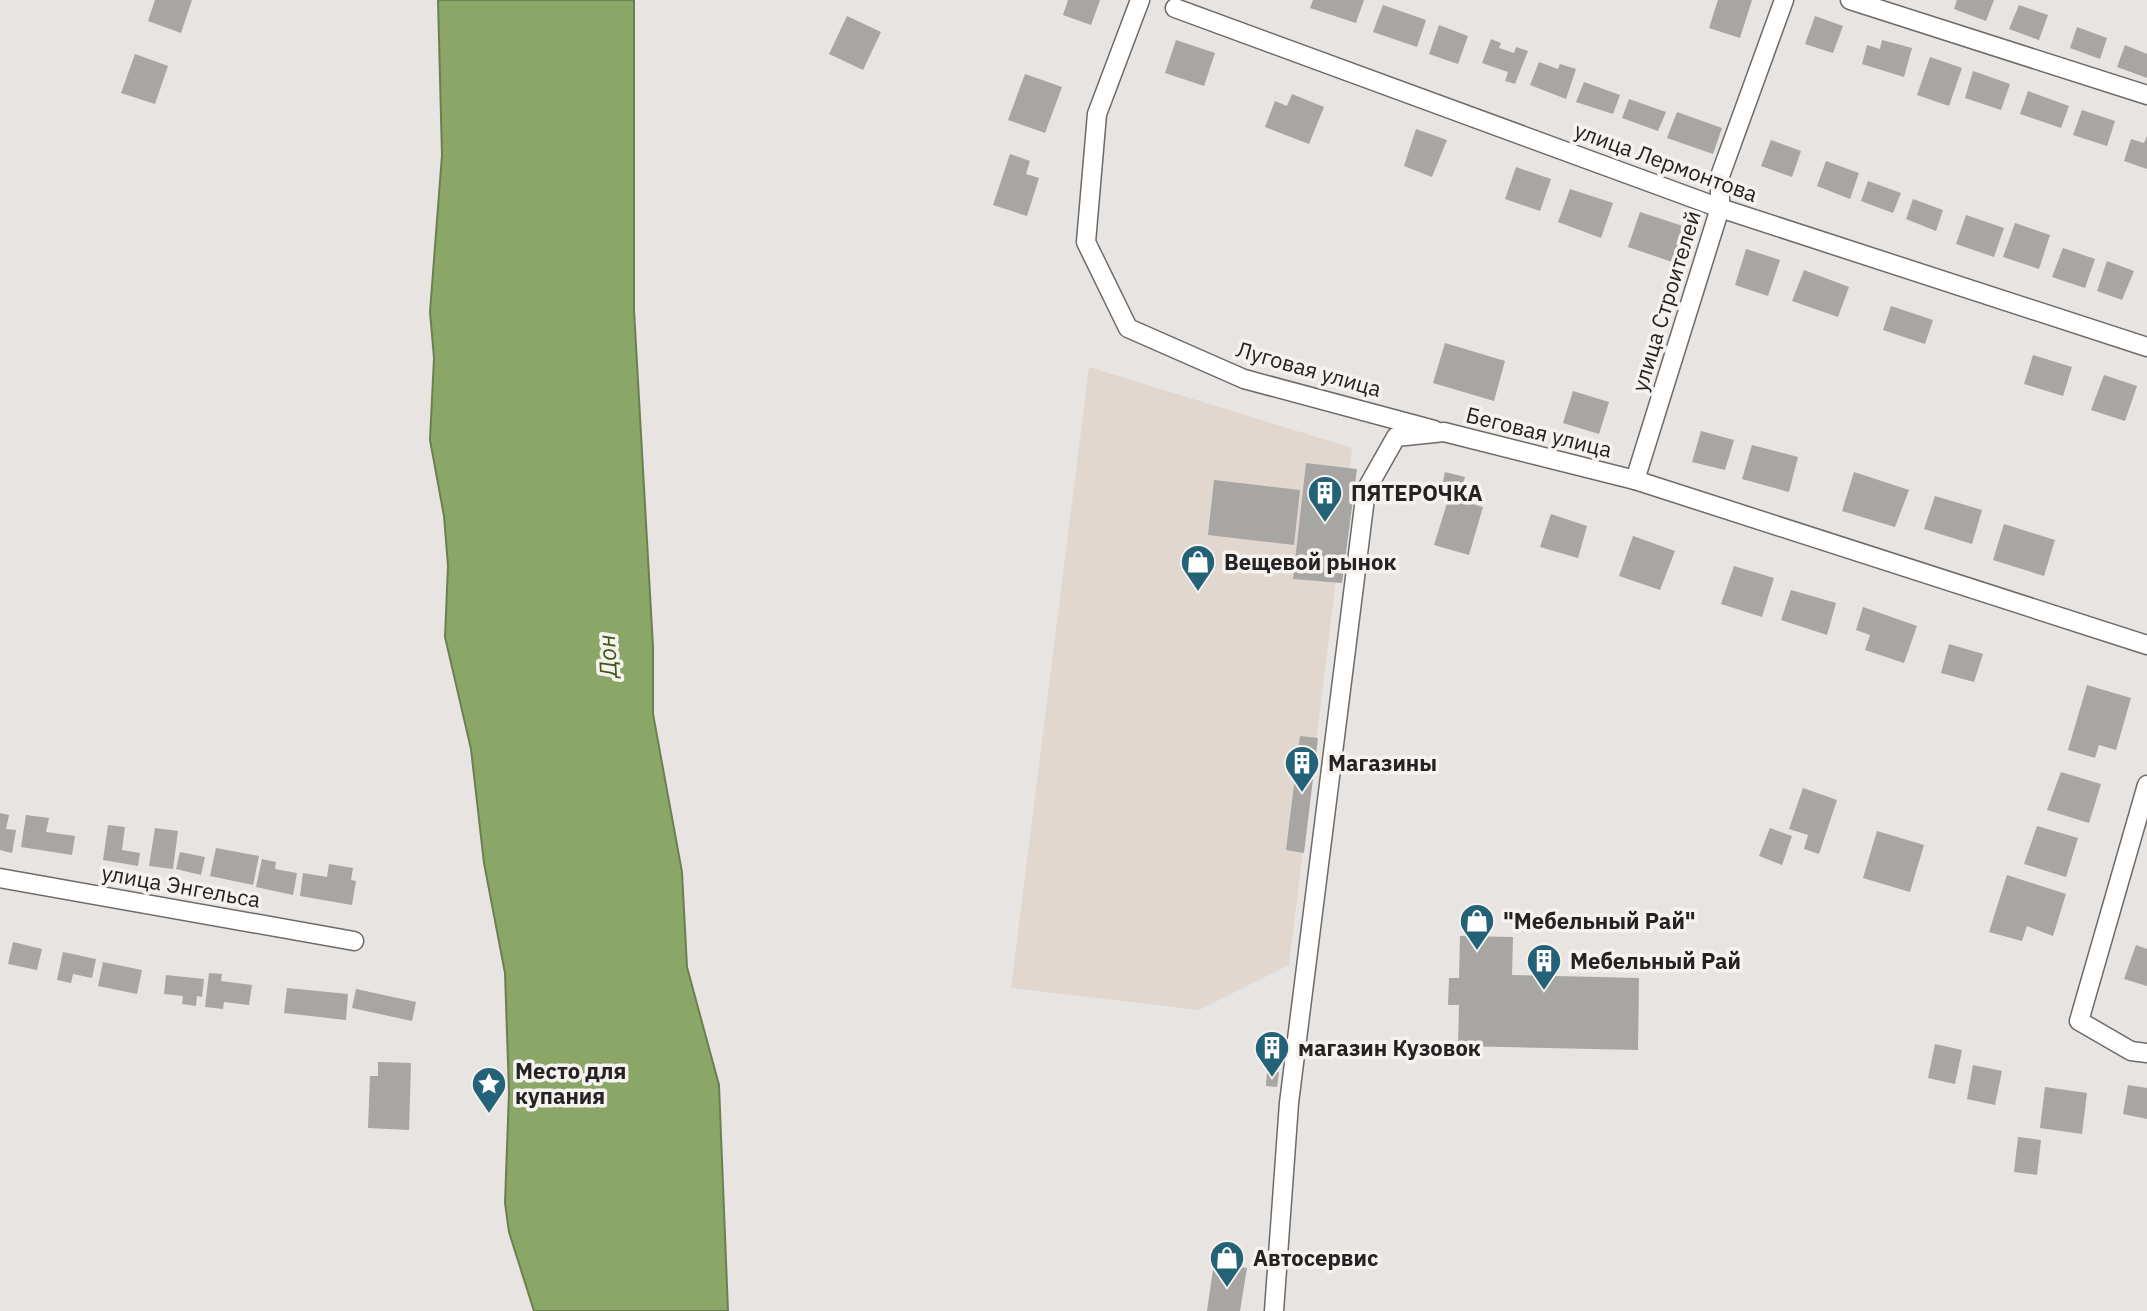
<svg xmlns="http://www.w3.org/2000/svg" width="2147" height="1311" viewBox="0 0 2147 1311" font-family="'IBM Plex Sans',sans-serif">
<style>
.built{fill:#e1d7cf}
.water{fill:#8ba767;stroke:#6c7f52;stroke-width:2}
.building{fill:#a7a6a3}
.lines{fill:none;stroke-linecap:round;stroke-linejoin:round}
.minor-casing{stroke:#6d6a68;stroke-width:21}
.minor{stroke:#fff;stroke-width:18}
.labels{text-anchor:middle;stroke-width:7;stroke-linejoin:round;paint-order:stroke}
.street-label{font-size:22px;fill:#242222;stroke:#f5f2ef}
.poi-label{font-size:22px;font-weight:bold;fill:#242222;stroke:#f5f2ef;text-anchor:start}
.water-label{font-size:24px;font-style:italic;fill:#3f5813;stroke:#f5f2ef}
</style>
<rect width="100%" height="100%" fill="#e7e4e2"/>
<polygon class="built" points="1089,367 1352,448 1289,965 1199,1010 1011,988"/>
<polygon class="water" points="438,0 634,0 634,310 653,647 653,714 682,872 687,967 719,1085 728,1311 534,1311 509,1232 505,1203 509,1092 505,973 484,863 471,749 445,637 448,566 444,516 430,440 434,358 430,312 442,155"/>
<g class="building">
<polygon points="155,0 192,0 181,33 148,21"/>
<polygon points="1068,0 1100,0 1091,25 1063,15"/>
<polygon points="1313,0 1364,0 1356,23 1310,8"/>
<polygon points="1718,0 1752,0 1740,38 1709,28"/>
<polygon points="1957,0 1994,0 1986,21 1954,9"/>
<polygon points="1383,5 1426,20 1417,47 1373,32"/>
<polygon points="2019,5 2048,15 2039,40 2009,29"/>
<polygon points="847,16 881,32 863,70 829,54"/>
<polygon points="1815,16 1843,26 1833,53 1805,44"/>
<polygon points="1439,25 1468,36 1458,64 1429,54"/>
<polygon points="2077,27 2107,38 2100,59 2070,48"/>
<polygon points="1491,39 1501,43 1499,48 1514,53 1516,47 1528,51 1515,84 1505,81 1508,72 1482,63"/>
<polygon points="1176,40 1215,53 1204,86 1165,73"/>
<polygon points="1882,40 1912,48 1904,77 1862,64 1867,45 1880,49"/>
<polygon points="2125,45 2147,54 2147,78 2117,67"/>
<polygon points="135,54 168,66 155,104 121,93"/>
<polygon points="1930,57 1962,68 1949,106 1917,95"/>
<polygon points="1539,62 1558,69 1560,64 1576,69 1566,99 1530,85"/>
<polygon points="1973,71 2010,84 2001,110 1965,98"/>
<polygon points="1025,74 1062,87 1045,133 1008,120"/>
<polygon points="1584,82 1620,95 1613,114 1576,102"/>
<polygon points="2028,91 2069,106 2061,128 2020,114"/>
<polygon points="1292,94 1324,107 1309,144 1265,127 1275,101 1287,106"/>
<polygon points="1629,99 1666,112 1658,131 1622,118"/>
<polygon points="2082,110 2115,121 2107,146 2073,135"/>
<polygon points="1677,112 1722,128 1713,154 1667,138"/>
<polygon points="1416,129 1447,140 1432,177 1404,166"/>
<polygon points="2147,136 2147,169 2124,161 2131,139 2144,143"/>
<polygon points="1771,140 1801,151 1792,177 1761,166"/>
<polygon points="1010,154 1030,161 1026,174 1039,178 1027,216 993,205"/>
<polygon points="1826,161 1859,173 1850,199 1817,186"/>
<polygon points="1516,167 1551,179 1540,211 1505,199"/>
<polygon points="1868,181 1901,193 1893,213 1861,201"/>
<polygon points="1570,189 1613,203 1601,238 1558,222"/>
<polygon points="1913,199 1943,210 1936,231 1906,219"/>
<polygon points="1640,212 1689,228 1678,264 1628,247"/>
<polygon points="1966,215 2004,228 1994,257 1956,244"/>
<polygon points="2015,223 2050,235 2039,269 2003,257"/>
<polygon points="2063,248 2095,259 2085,288 2052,277"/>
<polygon points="1746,249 1780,260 1768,296 1735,285"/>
<polygon points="2107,261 2134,271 2122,300 2097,291"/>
<polygon points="1804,270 1849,287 1838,317 1792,301"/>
<polygon points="1891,306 1933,320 1925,344 1883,330"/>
<polygon points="1445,343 1505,361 1494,401 1433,383"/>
<polygon points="2033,355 2072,367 2063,396 2024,384"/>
<polygon points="2104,375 2137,386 2125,421 2091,410"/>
<polygon points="1573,391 1609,402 1599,434 1563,423"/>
<polygon points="1701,431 1734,440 1725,470 1692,462"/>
<polygon points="1752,445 1798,457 1789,492 1742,479"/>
<polygon points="1306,463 1357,469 1342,583 1293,579"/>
<polygon points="1445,472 1465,477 1459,500 1483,507 1469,555 1434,545 1449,497 1440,494"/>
<polygon points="1854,472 1909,490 1895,527 1842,511"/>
<polygon points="1214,480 1300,490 1294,545 1208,535"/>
<polygon points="1935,496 1982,510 1972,544 1924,529"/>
<polygon points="1551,514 1587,526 1578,558 1540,547"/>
<polygon points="2004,524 2055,540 2044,576 1993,560"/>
<polygon points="1633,536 1675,551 1660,590 1619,576"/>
<polygon points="1734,566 1774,578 1762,617 1721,604"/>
<polygon points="1791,590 1836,603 1827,635 1781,620"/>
<polygon points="1863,607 1917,626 1904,663 1865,650 1870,635 1856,630"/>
<polygon points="1949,644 1983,654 1974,682 1941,673"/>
<polygon points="2087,685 2131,698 2116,750 2099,745 2095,758 2068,750"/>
<polygon points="1300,736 1318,738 1304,853 1286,850"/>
<polygon points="2061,772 2101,784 2089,823 2047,810"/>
<polygon points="1803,788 1837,800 1819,854 1804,849 1808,835 1789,829"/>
<polygon points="0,813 9,815 6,829 16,830 12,853 0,850"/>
<polygon points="26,815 49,818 46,832 75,836 72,855 21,847"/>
<polygon points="108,825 125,827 122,850 140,853 138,866 103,860"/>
<polygon points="2037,826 2078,838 2066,877 2024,864"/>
<polygon points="155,828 178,831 173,869 149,866"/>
<polygon points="1770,828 1792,836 1782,865 1759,856"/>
<polygon points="1877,831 1924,845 1910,892 1863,878"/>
<polygon points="216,848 259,856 253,885 210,876"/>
<polygon points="180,852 205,857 201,875 176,869"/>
<polygon points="262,859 276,862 275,869 297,873 293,895 256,887"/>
<polygon points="329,864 353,868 351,880 356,881 352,905 300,896 303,873 327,877"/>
<polygon points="2007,875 2066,894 2053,936 2027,926 2022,941 1989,932"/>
<polygon points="1460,936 1513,937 1512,975 1639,978 1638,1050 1458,1046 1459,1005 1448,1005 1449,978 1459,978"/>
<polygon points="13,942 42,949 37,970 8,964"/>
<polygon points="2136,945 2147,949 2147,986 2124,979"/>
<polygon points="63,952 96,959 92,978 73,974 71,983 57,980"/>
<polygon points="103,962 142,970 137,994 98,986"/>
<polygon points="209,973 222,974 221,981 252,985 249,1005 224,1002 223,1009 205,1007"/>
<polygon points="166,975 204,979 202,997 197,996 196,1006 182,1004 183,996 164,994"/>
<polygon points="287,988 348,994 346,1020 284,1013"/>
<polygon points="356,989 416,1002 412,1021 352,1008"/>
<polygon points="1935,1044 1962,1050 1955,1084 1928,1078"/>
<polygon points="378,1062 411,1063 409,1130 368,1128 370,1076 378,1076"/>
<polygon points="1973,1065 2002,1071 1995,1105 1967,1099"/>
<polygon points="1267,1071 1279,1072 1277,1087 1266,1086"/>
<polygon points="2128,1085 2147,1088 2147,1119 2123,1114"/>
<polygon points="2045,1087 2087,1093 2082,1134 2040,1128"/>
<polygon points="2018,1137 2041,1140 2037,1175 2014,1172"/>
<polygon points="1214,1263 1247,1268 1240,1311 1207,1311"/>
</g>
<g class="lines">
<defs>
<g id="minor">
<polyline points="1140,0 1097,114 1086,242 1128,328 1244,379 1434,430"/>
<polyline points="1850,0 2147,95"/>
<polyline points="1175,8 1720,208 2147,347"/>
<polyline points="1635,480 1720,208 1720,176 1784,0"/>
<polyline points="2147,785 2079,1021 2131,1051 2147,1053"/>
<polyline points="0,878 354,941"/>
<polyline points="1274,1311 1289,1103 1366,490 1396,437 1444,432 1635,480 2147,645"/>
</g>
</defs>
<use href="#minor" class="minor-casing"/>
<use href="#minor" class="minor"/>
</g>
<defs>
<symbol id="building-pin" viewBox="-11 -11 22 30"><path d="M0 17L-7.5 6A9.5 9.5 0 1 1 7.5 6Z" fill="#246278" stroke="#f5f2ef"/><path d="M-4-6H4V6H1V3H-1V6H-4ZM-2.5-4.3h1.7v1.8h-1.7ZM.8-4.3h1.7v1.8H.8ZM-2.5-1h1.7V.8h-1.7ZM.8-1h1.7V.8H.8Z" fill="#fff"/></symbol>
<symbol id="shop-pin" viewBox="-11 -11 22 30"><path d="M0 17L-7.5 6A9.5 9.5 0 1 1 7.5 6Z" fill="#246278" stroke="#f5f2ef"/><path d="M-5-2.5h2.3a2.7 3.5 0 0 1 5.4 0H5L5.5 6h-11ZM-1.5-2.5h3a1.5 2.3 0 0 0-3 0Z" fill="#fff"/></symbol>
<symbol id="sight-pin" viewBox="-11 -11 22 30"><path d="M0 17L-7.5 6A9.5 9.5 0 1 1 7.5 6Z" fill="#246278" stroke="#f5f2ef"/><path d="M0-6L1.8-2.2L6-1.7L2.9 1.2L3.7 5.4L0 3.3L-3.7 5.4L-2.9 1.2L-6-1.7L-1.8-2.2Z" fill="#fff"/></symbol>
</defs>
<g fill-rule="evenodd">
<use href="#building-pin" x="1305" y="473" width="40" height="54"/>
<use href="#shop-pin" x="1178" y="542" width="40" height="54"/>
<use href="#building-pin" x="1282" y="743" width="40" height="54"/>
<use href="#shop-pin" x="1457" y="901" width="40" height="54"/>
<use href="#building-pin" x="1524" y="941" width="40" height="54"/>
<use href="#building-pin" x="1252" y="1028" width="40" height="54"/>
<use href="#sight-pin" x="469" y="1064" width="40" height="54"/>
<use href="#shop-pin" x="1207" y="1238" width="40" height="54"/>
</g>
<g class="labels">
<g class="street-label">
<text transform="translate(1666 162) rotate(20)" y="8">улица Лермонтова</text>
<text transform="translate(1666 301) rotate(-73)" y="8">улица Строителей</text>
<text transform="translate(1309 369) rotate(16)" y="8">Луговая улица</text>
<text transform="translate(1539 432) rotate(14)" y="8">Беговая улица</text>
<text transform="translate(181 886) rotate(10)" y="8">улица Энгельса</text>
</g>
<g class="poi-label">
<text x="1351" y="501">ПЯТЕРОЧКА</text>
<text x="1224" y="570">Вещевой рынок</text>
<text x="1328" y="771">Магазины</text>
<text x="1503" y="929">"Мебельный Рай"</text>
<text x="1570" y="969">Мебельный Рай</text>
<text x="1298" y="1056">магазин Кузовок</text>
<text x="515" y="1079">Место для<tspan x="515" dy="25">купания</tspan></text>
<text x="1253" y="1266">Автосервис</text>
</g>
<g class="water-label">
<text transform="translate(608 656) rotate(-93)" y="8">Дон</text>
</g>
</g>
</svg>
